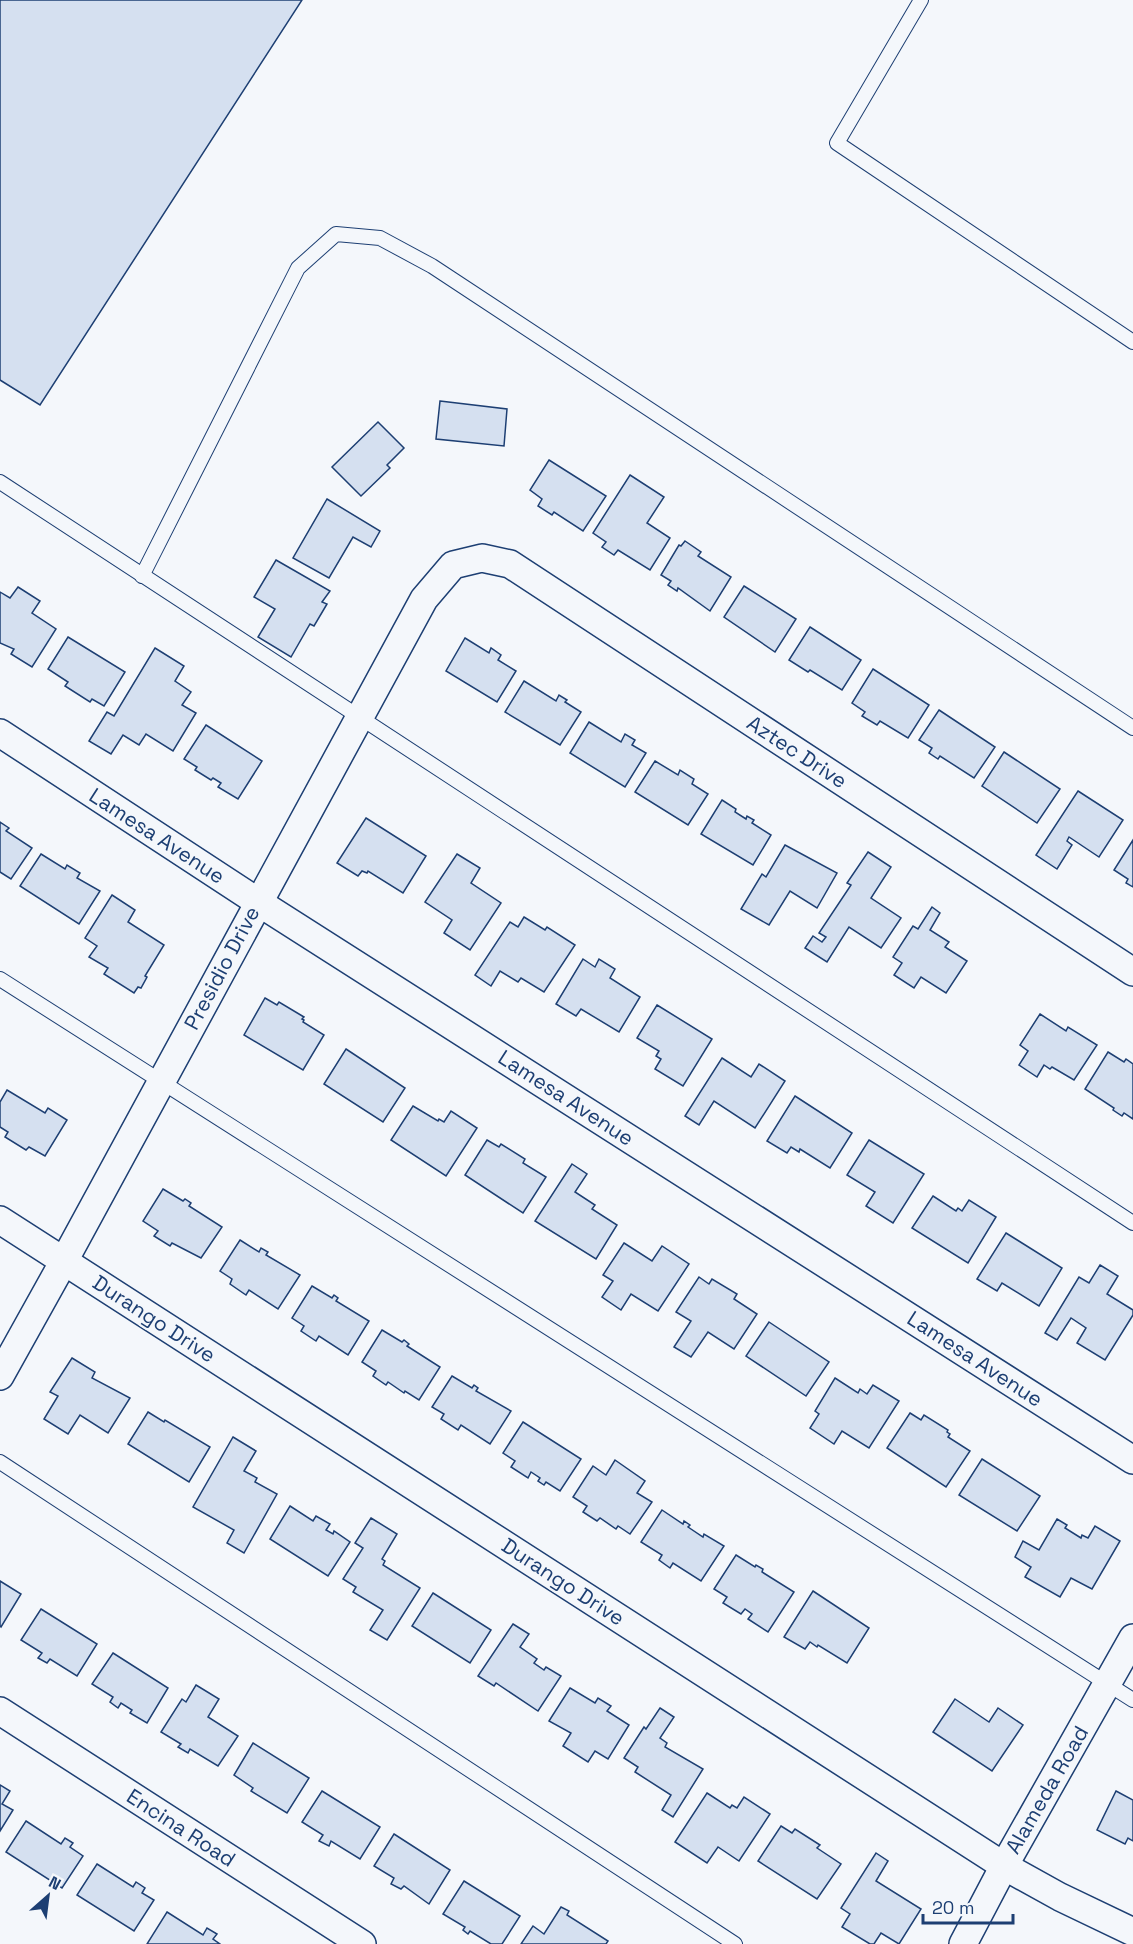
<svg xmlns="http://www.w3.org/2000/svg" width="1133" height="1944" viewBox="0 0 1133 1944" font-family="'Space Grotesk',sans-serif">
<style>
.building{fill:#d5e0f0;stroke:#1d3f73;stroke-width:1.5}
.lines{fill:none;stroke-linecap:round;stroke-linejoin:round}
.service-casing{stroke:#1d3f73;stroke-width:16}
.minor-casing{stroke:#1d3f73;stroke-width:30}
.service{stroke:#f4f7fb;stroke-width:14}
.minor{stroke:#f4f7fb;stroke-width:27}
.labels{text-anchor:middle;stroke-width:4.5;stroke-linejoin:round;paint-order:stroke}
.street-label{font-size:21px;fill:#1d3f73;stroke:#f4f7fb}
</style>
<rect width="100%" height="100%" fill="#f4f7fb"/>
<g class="building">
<polygon points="0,0 302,0 40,405 0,380"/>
<polygon points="440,401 507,409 504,446 436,439"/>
<polygon points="378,422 404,448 387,465 390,468 361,496 332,467"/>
<polygon points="549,460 606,496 583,531 554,512 552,515 538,506 542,499 530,490"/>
<polygon points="630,475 664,497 647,523 670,538 650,570 618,550 614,555 602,547 606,542 593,533"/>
<polygon points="327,499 380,531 371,547 353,537 329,578 293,558"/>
<polygon points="685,541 701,552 698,556 731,577 710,611 678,588 677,591 668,585 671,581 661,575 679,545 681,546"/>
<polygon points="276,560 330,591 322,602 327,604 314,626 310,624 291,657 258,637 275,609 254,597"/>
<polygon points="744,586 796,619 775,652 724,617"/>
<polygon points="18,587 40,601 32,613 56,629 32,667 11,654 14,649 0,643 0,592 10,598"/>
<polygon points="810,627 861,660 842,690 810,670 808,672 789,660"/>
<polygon points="68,637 125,672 104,706 92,699 90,702 65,686 68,682 48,669"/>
<polygon points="465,638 489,653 491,648 501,655 498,660 516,671 497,702 446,671"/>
<polygon points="155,648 184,666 175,681 191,692 182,705 196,713 173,751 146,734 139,745 123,735 111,754 89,741 107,712 114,716"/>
<polygon points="873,669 929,705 908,738 880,721 877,725 862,716 865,712 852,703"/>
<polygon points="524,681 556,701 559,695 567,700 565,702 581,712 560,745 505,712"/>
<polygon points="939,710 995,747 974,778 940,756 938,759 929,753 932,748 919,740"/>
<polygon points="589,722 621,742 625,734 635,740 632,745 646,753 625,787 570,753"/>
<polygon points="206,725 262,761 238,799 218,787 221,783 213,778 211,780 195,770 197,767 184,759"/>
<polygon points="1004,752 1060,789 1037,823 982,786"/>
<polygon points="655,761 678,775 680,770 694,779 692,784 708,794 688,825 635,792"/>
<polygon points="1078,791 1123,820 1099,857 1069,837 1067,841 1072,845 1057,869 1036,855"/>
<polygon points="722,800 736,809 735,812 746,819 747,816 754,820 752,823 771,835 753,865 701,834"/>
<polygon points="366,818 426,856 403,893 368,871 367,873 362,871 358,876 337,863"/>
<polygon points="0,822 9,828 6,831 32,848 11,879 0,872"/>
<polygon points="1133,840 1133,887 1126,883 1128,879 1114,870"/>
<polygon points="785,845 837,873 817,908 790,891 769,925 741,909 762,874 766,877"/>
<polygon points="868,852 891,867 871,898 901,918 881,948 849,927 827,962 805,948 813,936 822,942 826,937 819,933 851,885 847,883"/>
<polygon points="41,854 65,869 67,865 80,873 77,878 100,891 79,924 20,886"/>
<polygon points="457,854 480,868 471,883 501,903 470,950 444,933 452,920 425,902"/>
<polygon points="112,895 135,910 128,922 164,945 145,976 147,977 141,988 138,987 134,993 104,974 108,968 89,957 97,946 85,938"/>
<polygon points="932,907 940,913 930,930 949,942 945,947 967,961 946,993 921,977 914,988 894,975 902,963 893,957 913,926 918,929"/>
<polygon points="524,917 545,930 547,927 575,945 544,992 521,978 518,982 500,971 491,986 475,975 510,922 518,927"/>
<polygon points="583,959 595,967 599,959 615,969 610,978 640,997 619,1032 581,1009 576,1016 556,1004"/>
<polygon points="265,998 277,1005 279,1002 304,1017 302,1019 304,1020 303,1022 324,1035 303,1070 244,1035"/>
<polygon points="657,1005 712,1039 683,1086 655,1069 661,1059 656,1056 659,1051 637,1038"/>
<polygon points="1040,1014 1066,1031 1068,1027 1097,1045 1074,1080 1052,1067 1050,1069 1044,1065 1037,1077 1019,1065 1028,1051 1020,1045"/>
<polygon points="346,1049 405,1088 383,1122 324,1084"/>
<polygon points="1108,1052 1124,1062 1126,1059 1133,1064 1133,1119 1124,1113 1122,1116 1113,1110 1114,1108 1085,1089"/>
<polygon points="722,1058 751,1077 759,1064 785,1081 755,1128 714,1101 699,1125 685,1116"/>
<polygon points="7,1090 45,1113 48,1108 67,1120 45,1156 29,1147 26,1150 5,1137 8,1132 0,1127 0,1102"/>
<polygon points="795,1096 852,1133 830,1168 800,1149 799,1152 791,1147 787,1153 767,1141"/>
<polygon points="413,1106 438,1121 439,1119 444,1122 451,1111 477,1128 446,1176 391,1140"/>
<polygon points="487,1140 499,1147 501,1144 525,1159 523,1163 546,1177 523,1213 465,1175"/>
<polygon points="869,1140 924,1174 893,1223 866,1206 875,1192 847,1175"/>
<polygon points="572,1164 587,1174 575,1192 595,1205 592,1209 617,1225 596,1259 535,1221"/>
<polygon points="163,1189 183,1201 185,1199 191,1203 189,1206 222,1227 201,1258 172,1243 170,1246 154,1236 158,1231 143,1221"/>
<polygon points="933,1196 956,1211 958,1208 962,1211 969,1200 996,1217 968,1263 912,1228"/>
<polygon points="1006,1233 1062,1268 1039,1306 1002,1283 997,1291 977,1279"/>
<polygon points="240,1240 259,1252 261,1248 268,1252 266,1255 300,1275 278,1309 249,1290 246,1295 230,1284 232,1279 220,1271"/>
<polygon points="624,1243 652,1261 662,1246 689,1264 658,1311 631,1294 621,1310 602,1297 613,1281 603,1275"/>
<polygon points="1100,1265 1118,1276 1107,1294 1133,1310 1133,1315 1105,1360 1077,1343 1086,1328 1071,1318 1057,1340 1045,1333 1079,1277 1089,1283"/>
<polygon points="699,1277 709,1284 712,1279 737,1294 734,1299 757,1314 734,1349 708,1332 691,1357 674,1347 691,1321 676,1312"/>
<polygon points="312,1286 332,1298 334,1295 338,1298 336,1301 369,1321 348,1355 319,1336 316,1341 301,1331 304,1326 292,1318"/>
<polygon points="769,1322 829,1362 806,1396 746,1356"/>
<polygon points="382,1330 402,1342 404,1340 409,1344 407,1346 440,1367 419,1400 405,1391 404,1393 388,1382 386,1385 373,1376 376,1371 362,1362"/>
<polygon points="72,1358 95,1372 92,1378 130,1398 108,1433 80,1415 68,1434 44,1419 58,1396 50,1392"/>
<polygon points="452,1376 472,1388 474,1385 478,1388 476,1391 511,1411 490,1444 461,1425 458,1430 441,1419 444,1414 432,1407"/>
<polygon points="835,1378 858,1393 860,1389 867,1394 873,1385 899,1401 869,1448 842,1431 834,1444 810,1428 819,1414 815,1411"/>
<polygon points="148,1412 164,1422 165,1420 210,1447 189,1482 128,1444"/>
<polygon points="910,1413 921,1420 924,1415 948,1430 947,1432 950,1434 948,1437 970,1451 946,1487 887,1448"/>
<polygon points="523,1422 581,1459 560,1491 546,1482 544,1485 538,1481 540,1478 531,1472 528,1478 511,1467 515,1461 503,1453"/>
<polygon points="233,1437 256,1451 244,1471 257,1478 255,1482 277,1494 244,1553 227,1543 234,1530 193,1507"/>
<polygon points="982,1459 1040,1496 1017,1531 959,1495"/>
<polygon points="615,1460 645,1481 637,1493 652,1502 630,1534 618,1526 616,1529 600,1518 597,1521 583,1512 587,1506 573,1497 593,1466 606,1475"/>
<polygon points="290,1506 313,1521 316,1516 330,1524 326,1530 333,1534 334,1531 350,1542 328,1576 270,1539"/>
<polygon points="662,1510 683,1524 684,1521 690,1525 688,1527 703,1537 704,1534 724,1546 701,1581 673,1563 670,1568 659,1560 662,1555 641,1542"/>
<polygon points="371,1518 397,1534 382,1559 385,1561 383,1565 420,1588 387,1640 370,1630 383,1610 353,1592 356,1587 343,1579 363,1548 355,1543"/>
<polygon points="1057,1519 1067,1525 1065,1528 1081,1538 1082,1535 1088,1538 1095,1526 1120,1541 1092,1589 1071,1578 1060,1597 1025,1577 1031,1567 1015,1557 1023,1541 1039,1550"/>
<polygon points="736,1555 755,1567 756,1565 763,1569 762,1572 794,1592 768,1632 748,1619 752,1614 745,1609 741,1614 723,1603 727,1597 714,1589"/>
<polygon points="0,1581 21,1594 1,1627 0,1626"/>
<polygon points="813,1591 869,1628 847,1663 818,1645 817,1647 810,1642 805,1649 784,1637"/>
<polygon points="433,1593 491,1630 470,1663 412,1626"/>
<polygon points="41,1609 97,1644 77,1676 50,1659 47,1663 38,1658 42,1653 21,1640"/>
<polygon points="513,1624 529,1634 520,1647 537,1659 534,1663 544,1670 546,1667 561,1676 538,1711 496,1683 494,1686 478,1676"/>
<polygon points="113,1653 168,1688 147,1723 130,1713 132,1710 121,1703 118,1708 110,1702 113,1697 92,1684"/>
<polygon points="196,1685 219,1699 208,1717 238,1736 218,1766 190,1749 188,1753 178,1747 181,1744 161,1732 182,1699 186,1702"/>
<polygon points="570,1688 595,1703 598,1698 611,1706 607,1711 629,1725 608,1759 595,1751 588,1762 563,1746 571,1733 549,1721"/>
<polygon points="955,1699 989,1722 998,1708 1023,1725 992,1771 933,1732"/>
<polygon points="660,1708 674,1717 660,1738 667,1743 665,1747 703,1769 673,1817 662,1810 671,1795 635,1772 638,1767 624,1758 644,1727 646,1729"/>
<polygon points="253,1743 309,1778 287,1813 251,1791 253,1788 234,1775"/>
<polygon points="0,1785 10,1791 2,1804 13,1810 0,1831"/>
<polygon points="322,1791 380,1827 360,1859 331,1841 329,1846 319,1841 323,1835 302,1822"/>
<polygon points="1116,1791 1133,1800 1133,1841 1128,1838 1125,1844 1097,1830"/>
<polygon points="707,1793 730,1808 732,1805 737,1808 744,1797 770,1814 739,1861 718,1847 707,1863 675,1842"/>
<polygon points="26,1821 61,1844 65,1838 73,1843 70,1847 83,1856 62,1888 6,1852"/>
<polygon points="781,1826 792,1833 795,1829 820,1845 817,1848 841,1864 817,1899 758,1861"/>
<polygon points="394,1834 450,1870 429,1904 404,1886 401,1889 391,1884 394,1878 374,1866"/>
<polygon points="876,1853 888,1861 876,1881 921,1909 899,1944 881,1933 874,1944 870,1944 842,1927 850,1914 841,1908"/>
<polygon points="97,1864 133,1887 136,1882 145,1888 142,1893 154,1900 134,1931 77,1895"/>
<polygon points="464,1881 520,1916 502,1944 491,1944 470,1931 468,1934 463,1930 465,1927 443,1914"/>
<polygon points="561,1907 569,1911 567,1915 608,1941 606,1944 521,1944 533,1926 544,1934"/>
<polygon points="167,1912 203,1935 207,1928 217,1934 213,1939 220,1944 147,1944"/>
</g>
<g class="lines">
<defs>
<g id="service">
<polyline points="921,0 837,143 1133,342"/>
<polyline points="0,482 1133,1223"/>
<polyline points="142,576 298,268 336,234 380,238 432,266 1133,728"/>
<polyline points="0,979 1133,1700"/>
<polyline points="0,1462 735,1944"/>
</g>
<g id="minor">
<polyline points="0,733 258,902 1133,1460"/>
<polyline points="0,1220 1004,1866 1060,1897 1133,1932"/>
<polyline points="0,1376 64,1261 424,599 453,565 482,558 510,564 1133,972"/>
<polyline points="0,1711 362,1944"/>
<polyline points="963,1944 1004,1866 1133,1638"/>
</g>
</defs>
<use href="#service" class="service-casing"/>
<use href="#minor" class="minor-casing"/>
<use href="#service" class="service"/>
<use href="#minor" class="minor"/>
</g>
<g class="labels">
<g class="street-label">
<text transform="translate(797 752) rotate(33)" y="7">Aztec Drive</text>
<text transform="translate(157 836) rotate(33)" y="7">Lamesa Avenue</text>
<text transform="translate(222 968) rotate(-62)" y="7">Presidio Drive</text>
<text transform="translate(566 1098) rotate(33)" y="7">Lamesa Avenue</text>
<text transform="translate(154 1319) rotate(33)" y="7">Durango Drive</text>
<text transform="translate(975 1359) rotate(33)" y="7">Lamesa Avenue</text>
<text transform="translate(563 1582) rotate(33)" y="7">Durango Drive</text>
<text transform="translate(1047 1790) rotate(-60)" y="7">Alameda Road</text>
<text transform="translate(181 1828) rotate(33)" y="7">Encina Road</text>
</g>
</g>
<g transform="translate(48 1896) rotate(28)" stroke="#f4f7fb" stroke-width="4.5" paint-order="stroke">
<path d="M0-4.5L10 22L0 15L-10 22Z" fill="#1d3f73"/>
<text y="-9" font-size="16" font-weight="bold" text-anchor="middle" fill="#1d3f73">N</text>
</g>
<path d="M923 1914v9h90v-9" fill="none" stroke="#1d3f73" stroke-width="3"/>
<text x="932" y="1914" font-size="18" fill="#1d3f73" stroke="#f4f7fb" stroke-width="4.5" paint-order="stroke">20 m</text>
</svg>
